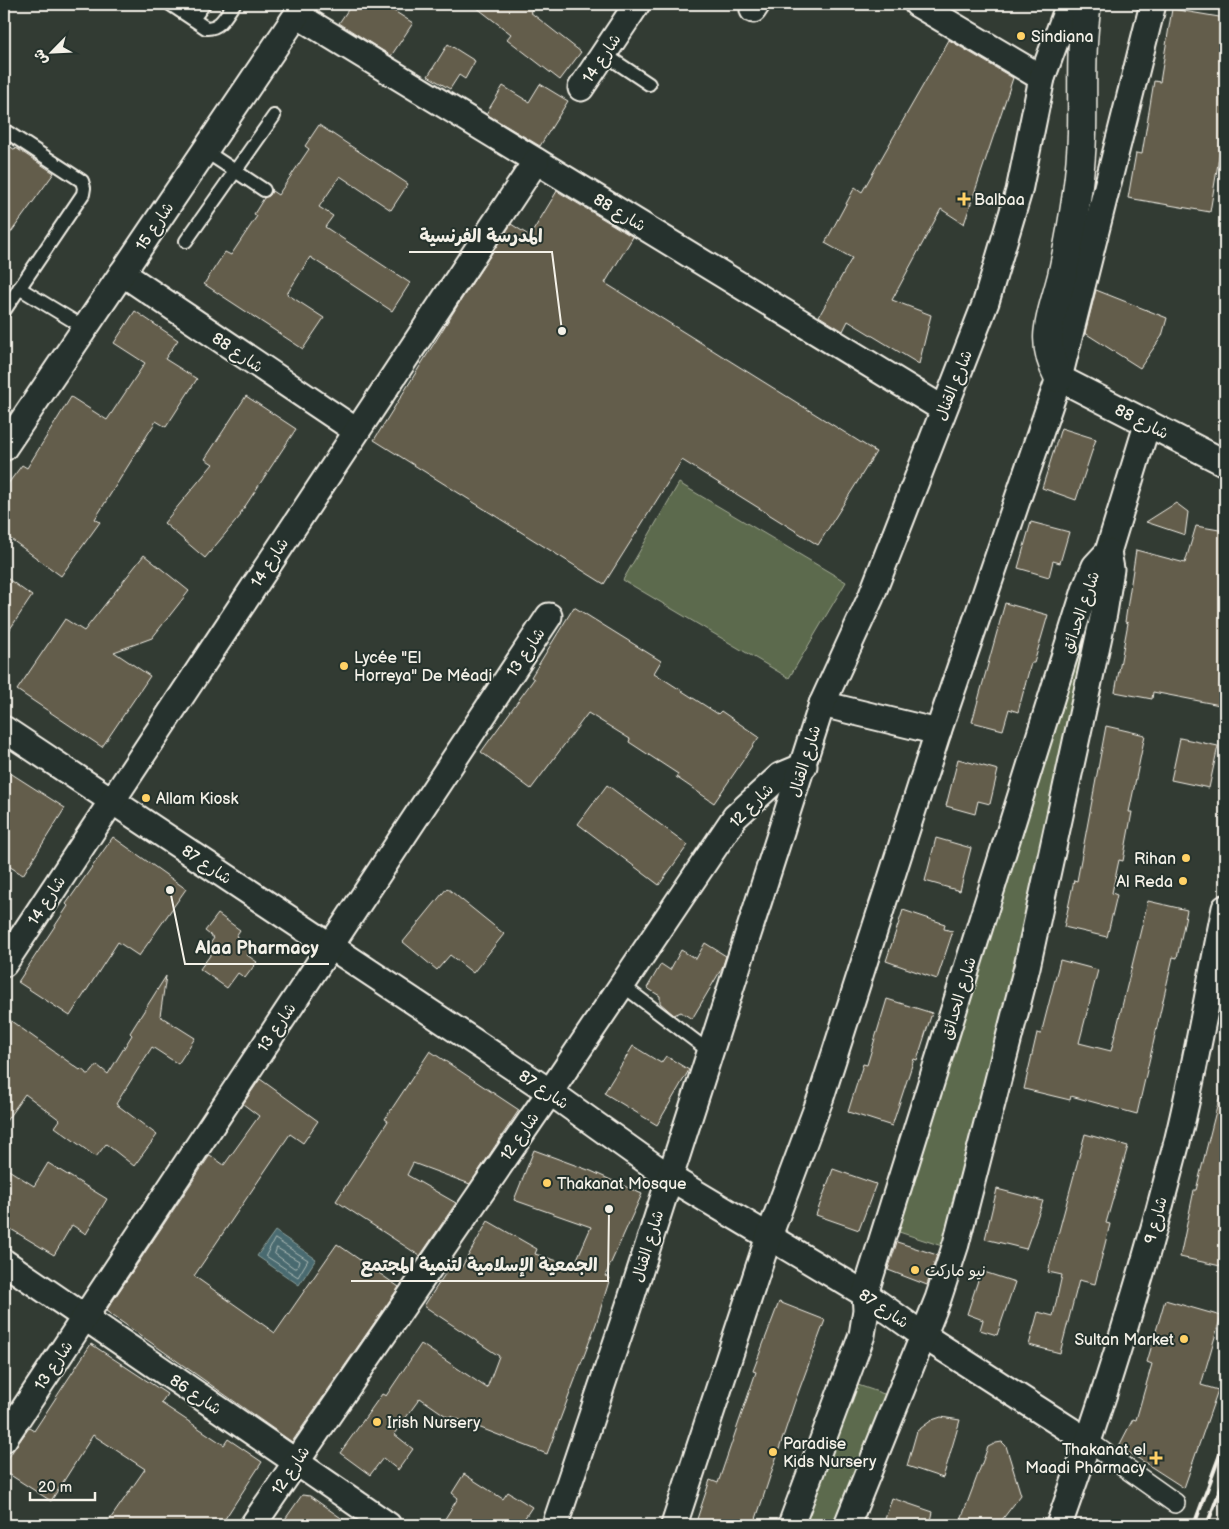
<svg xmlns="http://www.w3.org/2000/svg" width="1229" height="1529" viewBox="0 0 1229 1529" font-family="'Balsamiq Sans','Playpen Sans Arabic',sans-serif">
<style>
.green{fill:#5b6b4d;stroke:#a8ae9a}
.water{fill:#486b6f;stroke:#8da19f}
.lines{fill:none;stroke-linecap:round;stroke-linejoin:round}
.shore{stroke:#afbbb8;stroke-width:1}
.building{fill:#635d4c;stroke:#f4f1e8}
.service-casing{stroke:#f4f1e8;stroke-width:16}
.pedestrian-casing{stroke:#f4f1e8;stroke-width:22}
.minor-casing{stroke:#f4f1e8;stroke-width:29}
.secondary-casing{stroke:#f4f1e8;stroke-width:31}
.service{stroke:#26332d;stroke-width:12}
.pedestrian{stroke:#26332d;stroke-width:19}
.minor{stroke:#26332d;stroke-width:25}
.secondary{stroke:#26332d;stroke-width:28}
.rail{stroke:#f4f1e8;stroke-width:4}
.poi-dot{fill:#ffd166;stroke:#26332d;stroke-width:2}
.labels{text-anchor:middle;stroke-width:4;stroke-linejoin:round;paint-order:stroke}
.poi-label{font-size:16px;fill:#f4f1e8;stroke:#26332d;text-anchor:start}
.street-label{font-size:16px;fill:#f4f1e8;stroke:#26332d}
.leader{fill:none;stroke:#f4f1e8;stroke-width:2}
.callout-dot{fill:#f4f1e8;stroke:#26332d;stroke-width:2}
.callout-label{font-size:18px;text-anchor:middle;font-weight:bold;fill:#f4f1e8;stroke:#26332d;stroke-width:4;stroke-linejoin:round;paint-order:stroke}
</style>
<rect width="100%" height="100%" fill="#323b33"/>
<filter id="ink" filterUnits="userSpaceOnUse"><feTurbulence type="fractalNoise" baseFrequency=".02" numOctaves="2"/><feDisplacementMap in="SourceGraphic" scale="10" xChannelSelector="R" yChannelSelector="G"/><feConvolveMatrix kernelMatrix="1 2 1 2 8 2 1 2 1" color-interpolation-filters="sRGB"/></filter>
<g filter="url(#ink)">
<g class="green">
<polygon points="679,483 846,582 789,678 623,580"/>
<polygon points="1101,578 1076,712 945,1247 893,1230"/>
<polygon points="855,1384 887,1395 835,1525 802,1525"/>
</g>
<polygon class="water" points="275,1231 316,1259 299,1285 257,1256"/>
<g class="lines">
<g class="shore">
<polygon points="275,1239 308,1260 298,1277 266,1256"/>
<polygon points="277,1248 299,1261 297,1268 294,1268 275,1254"/>
</g>
</g>
<g class="building">
<polygon points="352,4 383,4 413,23 391,56 339,23"/>
<polygon points="472,4 536,4 530,12 581,52 560,80 507,39 511,34"/>
<polygon points="1172,9 1225,18 1225,139 1222,139 1210,212 1128,198 1136,153 1142,154 1154,81 1160,82"/>
<polygon points="949,40 1013,78 964,224 941,209 892,300 931,315 919,364 848,321 843,331 819,316 852,258 825,243 855,187 862,192"/>
<polygon points="448,44 475,61 465,79 459,75 450,89 428,76"/>
<polygon points="540,84 568,101 540,146 486,114 503,86 529,102"/>
<polygon points="319,125 408,184 391,210 340,176 319,207 333,216 325,227 410,283 392,311 310,257 287,294 324,318 303,349 204,284 225,252 231,255 257,216 254,214 264,198 270,195 272,191 278,195 309,149 305,146"/>
<polygon points="4,142 15,150 16,148 54,173 4,242"/>
<polygon points="557,191 633,237 605,283 876,452 818,545 682,460 604,584 374,440 461,300 511,224 530,236"/>
<polygon points="1096,290 1167,318 1162,336 1140,368 1085,333"/>
<polygon points="135,311 178,340 165,359 197,379 166,427 156,421 95,519 100,522 61,576 4,534 4,489 22,465 27,468 71,397 107,420 145,363 114,343"/>
<polygon points="246,396 296,429 240,514 241,515 205,558 164,523 213,464 205,459"/>
<polygon points="1061,428 1096,439 1076,500 1042,488"/>
<polygon points="1176,503 1188,512 1185,535 1146,522"/>
<polygon points="1031,522 1069,532 1060,563 1053,561 1049,577 1018,568"/>
<polygon points="1196,526 1225,531 1225,706 1153,692 1152,699 1115,692 1128,623 1125,622 1136,550 1185,563"/>
<polygon points="144,555 189,591 152,638 114,652 150,676 102,747 17,690 65,619 84,631"/>
<polygon points="4,576 32,596 4,638"/>
<polygon points="1005,603 1048,615 1034,663 1031,663 1018,712 1009,709 1003,730 972,722"/>
<polygon points="574,607 661,661 654,673 718,714 721,711 759,737 714,803 676,777 678,774 629,742 630,739 588,713 531,789 481,752 534,679 531,677"/>
<polygon points="1106,726 1145,735 1129,812 1132,812 1123,861 1119,860 1112,893 1117,895 1107,937 1064,927 1074,880 1077,881"/>
<polygon points="1180,738 1218,746 1209,788 1171,780"/>
<polygon points="958,759 998,770 990,804 978,801 975,814 946,806"/>
<polygon points="4,769 65,808 23,875 4,863"/>
<polygon points="607,785 688,845 659,885 578,824"/>
<polygon points="113,837 186,889 139,956 118,942 70,1016 18,982 68,906 66,904"/>
<polygon points="936,838 971,848 960,891 925,881"/>
<polygon points="447,888 504,934 473,973 450,955 437,970 403,942"/>
<polygon points="1148,901 1187,910 1177,958 1173,957 1137,1114 1071,1096 1070,1100 1024,1089 1037,1033 1041,1034 1060,960 1098,970 1079,1043 1111,1051"/>
<polygon points="903,910 945,924 944,929 953,931 937,979 886,961"/>
<polygon points="218,914 240,930 236,936 252,949 247,955 257,962 245,978 238,973 227,988 200,969 211,954 206,950 214,938 205,931"/>
<polygon points="705,943 726,956 722,968 692,1019 681,1012 674,1015 660,1003 660,996 647,988 661,964 670,970 681,950 696,959"/>
<polygon points="166,976 160,1016 195,1038 178,1064 152,1047 116,1104 157,1135 134,1166 106,1144 96,1157 55,1127 60,1120 25,1094 4,1124 4,1016 80,1070 81,1069 89,1075 97,1065 108,1074 132,1035 130,1033"/>
<polygon points="887,999 932,1013 917,1060 914,1059 892,1126 848,1112 863,1064 867,1065"/>
<polygon points="633,1046 661,1063 666,1056 689,1070 657,1125 604,1093"/>
<polygon points="430,1051 519,1110 470,1184 413,1163 407,1175 456,1203 420,1256 336,1201 388,1121 385,1119"/>
<polygon points="260,1079 318,1121 303,1143 290,1134 194,1276 275,1333 337,1244 399,1287 292,1442 106,1311 210,1155 224,1165 259,1116 243,1104"/>
<polygon points="1219,1099 1225,1099 1225,1267 1180,1257 1194,1190 1196,1190"/>
<polygon points="1085,1134 1128,1146 1106,1223 1110,1224 1095,1284 1079,1280 1060,1353 1029,1345 1038,1312 1053,1316 1062,1275 1048,1272"/>
<polygon points="534,1150 591,1171 642,1194 605,1276 610,1278 596,1324 547,1454 450,1416 449,1418 420,1398 394,1434 413,1449 398,1470 383,1458 370,1475 340,1453 382,1394 386,1396 421,1344 487,1388 499,1356 424,1306 451,1265 460,1270 488,1221 537,1249 535,1254 574,1266 591,1227 514,1200"/>
<polygon points="48,1163 107,1199 86,1234 72,1225 54,1255 4,1225 4,1167 34,1186"/>
<polygon points="833,1169 876,1184 859,1230 816,1215"/>
<polygon points="997,1189 1043,1201 1026,1249 985,1239"/>
<polygon points="897,1242 937,1255 927,1285 888,1270"/>
<polygon points="981,1271 1015,1282 997,1335 980,1330 983,1320 967,1314"/>
<polygon points="1165,1300 1221,1316 1201,1385 1218,1390 1184,1488 1119,1446 1133,1419 1136,1420 1152,1364 1147,1362"/>
<polygon points="779,1302 825,1320 794,1404 754,1525 695,1525 710,1480 718,1483 756,1372 753,1371"/>
<polygon points="91,1344 167,1394 161,1403 224,1445 228,1439 262,1462 221,1525 106,1525 145,1469 93,1435 51,1501 4,1471 4,1465 14,1449 29,1428 34,1431"/>
<polygon points="941,1417 960,1420 943,1478 907,1466 917,1431 932,1420"/>
<polygon points="1002,1442 1006,1446 1021,1495 998,1525 959,1525 988,1447 996,1443"/>
<polygon points="464,1474 503,1499 508,1492 532,1507 520,1525 441,1525 458,1498 452,1493"/>
<polygon points="302,1495 310,1496 351,1525 281,1525"/>
<polygon points="892,1498 933,1512 930,1525 883,1525"/>
</g>
<g class="lines">
<defs>
<g id="service">
<path d="M 170,4 L 206,28 C 221,29 226,14 234,4"/>
<polyline points="193,19 204,4"/>
<polyline points="604,54 649,84"/>
<polyline points="4,130 82,181 84,188 83,194 4,311"/>
<polyline points="205,151 264,190"/>
<polyline points="186,241 274,116"/>
<polyline points="19,288 85,328"/>
<polyline points="622,985 710,1052"/>
</g>
<polyline id="pedestrian" points="1089,1442 1175,1503"/>
<g id="minor">
<polyline points="917,4 1042,78"/>
<polyline points="753,10 757,4"/>
<polyline points="297,15 943,409"/>
<polyline points="581,88 637,4"/>
<polyline points="122,273 355,430"/>
<polyline points="1059,378 1225,463"/>
<polyline points="4,448 304,4"/>
<polyline points="822,704 938,732"/>
<polyline points="4,729 550,1092 669,1177 865,1294 924,1336 1089,1442"/>
<polyline points="4,964 536,161"/>
<polyline points="4,1262 388,1525"/>
<polyline points="4,1439 549,616"/>
<polyline points="253,1525 550,1092 735,817 780,776 804,766"/>
<polyline points="555,1525 628,1308 822,704 871,597 986,302 1019,191 1042,78 1069,4"/>
<polyline points="674,1525 769,1236 821,1097 938,732 1059,378 1153,4"/>
<polyline points="791,1525 862,1335 866,1310 865,1294 1086,587 1095,566 1108,552 1147,425"/>
<polyline points="847,1525 938,1299 956,1244 1027,967 1104,613 1111,569 1108,552"/>
<path d="M 1059,1525 C 1104,1400 1144,1271 1177,1142 C 1196,1065 1209,986 1225,908"/>
</g>
<path id="secondary" d="M 1059,378 C 1038,339 1052,316 1062,276 C 1072,230 1081,180 1082,133 C 1083,89 1080,47 1087,4"/>
</defs>
<use href="#service" class="service-casing"/>
<use href="#pedestrian" class="pedestrian-casing"/>
<use href="#minor" class="minor-casing"/>
<use href="#secondary" class="secondary-casing"/>
<use href="#service" class="service"/>
<use href="#pedestrian" class="pedestrian"/>
<use href="#minor" class="minor"/>
<use href="#secondary" class="secondary"/>
<g class="rail">
<polyline points="1194,1525 1225,1441"/>
<polyline points="1207,1525 1225,1477"/>
</g>
</g>
</g>
<g class="poi-dot">
<circle cx="1021" cy="36" r="5"/>
<path d="M961.5 191.5h5v5h5v5h-5v5h-5v-5h-5v-5h5z"/>
<circle cx="344" cy="666" r="5"/>
<circle cx="146" cy="798" r="5"/>
<circle cx="1186" cy="858" r="5"/>
<circle cx="1183" cy="881" r="5"/>
<circle cx="547" cy="1183" r="5"/>
<circle cx="915" cy="1270" r="5"/>
<circle cx="1184" cy="1339" r="5"/>
<circle cx="377" cy="1422" r="5"/>
<circle cx="773" cy="1452" r="5"/>
<path d="M1153.5 1450.5h5v5h5v5h-5v5h-5v-5h-5v-5h5z"/>
</g>
<g class="labels">
<g class="poi-label">
<text x="1031" y="42">Sindiana</text>
<text x="974" y="205">Balbaa</text>
<text x="354" y="663">Lycée "El<tspan x="354" dy="18">Horreya" De Méadi</tspan></text>
<text x="156" y="804">Allam Kiosk</text>
<text x="1176" y="864" text-anchor="end">Rihan</text>
<text x="1173" y="887" text-anchor="end">Al Reda</text>
<text x="557" y="1189">Thakanat Mosque</text>
<text x="925" y="1276">نيو ماركت</text>
<text x="1174" y="1345" text-anchor="end">Sultan Market</text>
<text x="387" y="1428">Irish Nursery</text>
<text x="783" y="1449">Paradise<tspan x="783" dy="18">Kids Nursery</tspan></text>
<text x="1146" y="1455" text-anchor="end">Thakanat el<tspan x="1146" dy="18">Maadi Pharmacy</tspan></text>
</g>
<g class="street-label">
<text transform="translate(601 58) rotate(-56)" y="6">شارع 14</text>
<text transform="translate(620 212) rotate(31)" y="6">شارع 88</text>
<text transform="translate(154 226) rotate(-56)" y="6">شارع 15</text>
<text transform="translate(238 352) rotate(34)" y="6">شارع 88</text>
<text transform="translate(953 385) rotate(-68)" y="6">شارع القنال</text>
<text transform="translate(1142 421) rotate(27)" y="6">شارع 88</text>
<text transform="translate(269 562) rotate(-57)" y="6">شارع 14</text>
<text transform="translate(1080 612) rotate(-71)" y="6">شارع الحدائق</text>
<text transform="translate(525 652) rotate(-56)" y="6">شارع 13</text>
<text transform="translate(804 761) rotate(-73)" y="6">شارع القنال</text>
<text transform="translate(751 805) rotate(-45)" y="6">شارع 12</text>
<text transform="translate(207 864) rotate(34)" y="6">شارع 87</text>
<text transform="translate(46 900) rotate(-57)" y="6">شارع 14</text>
<text transform="translate(958 998) rotate(-73)" y="6">شارع الحدائق</text>
<text transform="translate(276 1027) rotate(-56)" y="6">شارع 13</text>
<text transform="translate(544 1089) rotate(34)" y="6">شارع 87</text>
<text transform="translate(519 1136) rotate(-55)" y="6">شارع 12</text>
<text transform="translate(1155 1220) rotate(-75)" y="6">شارع 9</text>
<text transform="translate(647 1246) rotate(-73)" y="6">شارع القنال</text>
<text transform="translate(884 1308) rotate(34)" y="6">شارع 87</text>
<text transform="translate(53 1365) rotate(-56)" y="6">شارع 13</text>
<text transform="translate(196 1394) rotate(34)" y="6">شارع 86</text>
<text transform="translate(290 1470) rotate(-56)" y="6">شارع 12</text>
</g>
</g>
<path class="leader" d="M562 331L552 252H409M170 890L185 964H329M609 1209L608 1281H351"/>
<g class="callout-dot">
<circle cx="562" cy="331" r="5"/>
<circle cx="170" cy="890" r="5"/>
<circle cx="609" cy="1209" r="5"/>
</g>
<g class="callout-label">
<text x="481" y="242">المدرسة الفرنسية</text>
<text x="257" y="954">Alaa Pharmacy</text>
<text x="479" y="1271">الجمعية الإسلامية لتنمية المجتمع</text>
</g>
<rect width="1229" height="1529" fill="none" stroke="#26332d" stroke-width="20"/>
<rect x="10" y="10" width="1209" height="1509" fill="none" stroke="#f4f1e8" stroke-width="2" filter="url(#ink)"/>
<g transform="translate(52 52) rotate(246)" stroke="#26332d" stroke-width="4" paint-order="stroke">
<path d="M0-4L9 19L0 12L-9 19Z" fill="#f4f1e8"/>
<text y="-8" font-size="14" font-weight="bold" text-anchor="middle" fill="#f4f1e8">ش</text>
</g>
<path d="M30 1492v8h65v-8" fill="none" stroke="#f4f1e8" stroke-width="2.5"/>
<text x="38" y="1492" font-size="15" fill="#f4f1e8" stroke="#26332d" stroke-width="4" paint-order="stroke">20 m</text>
</svg>
